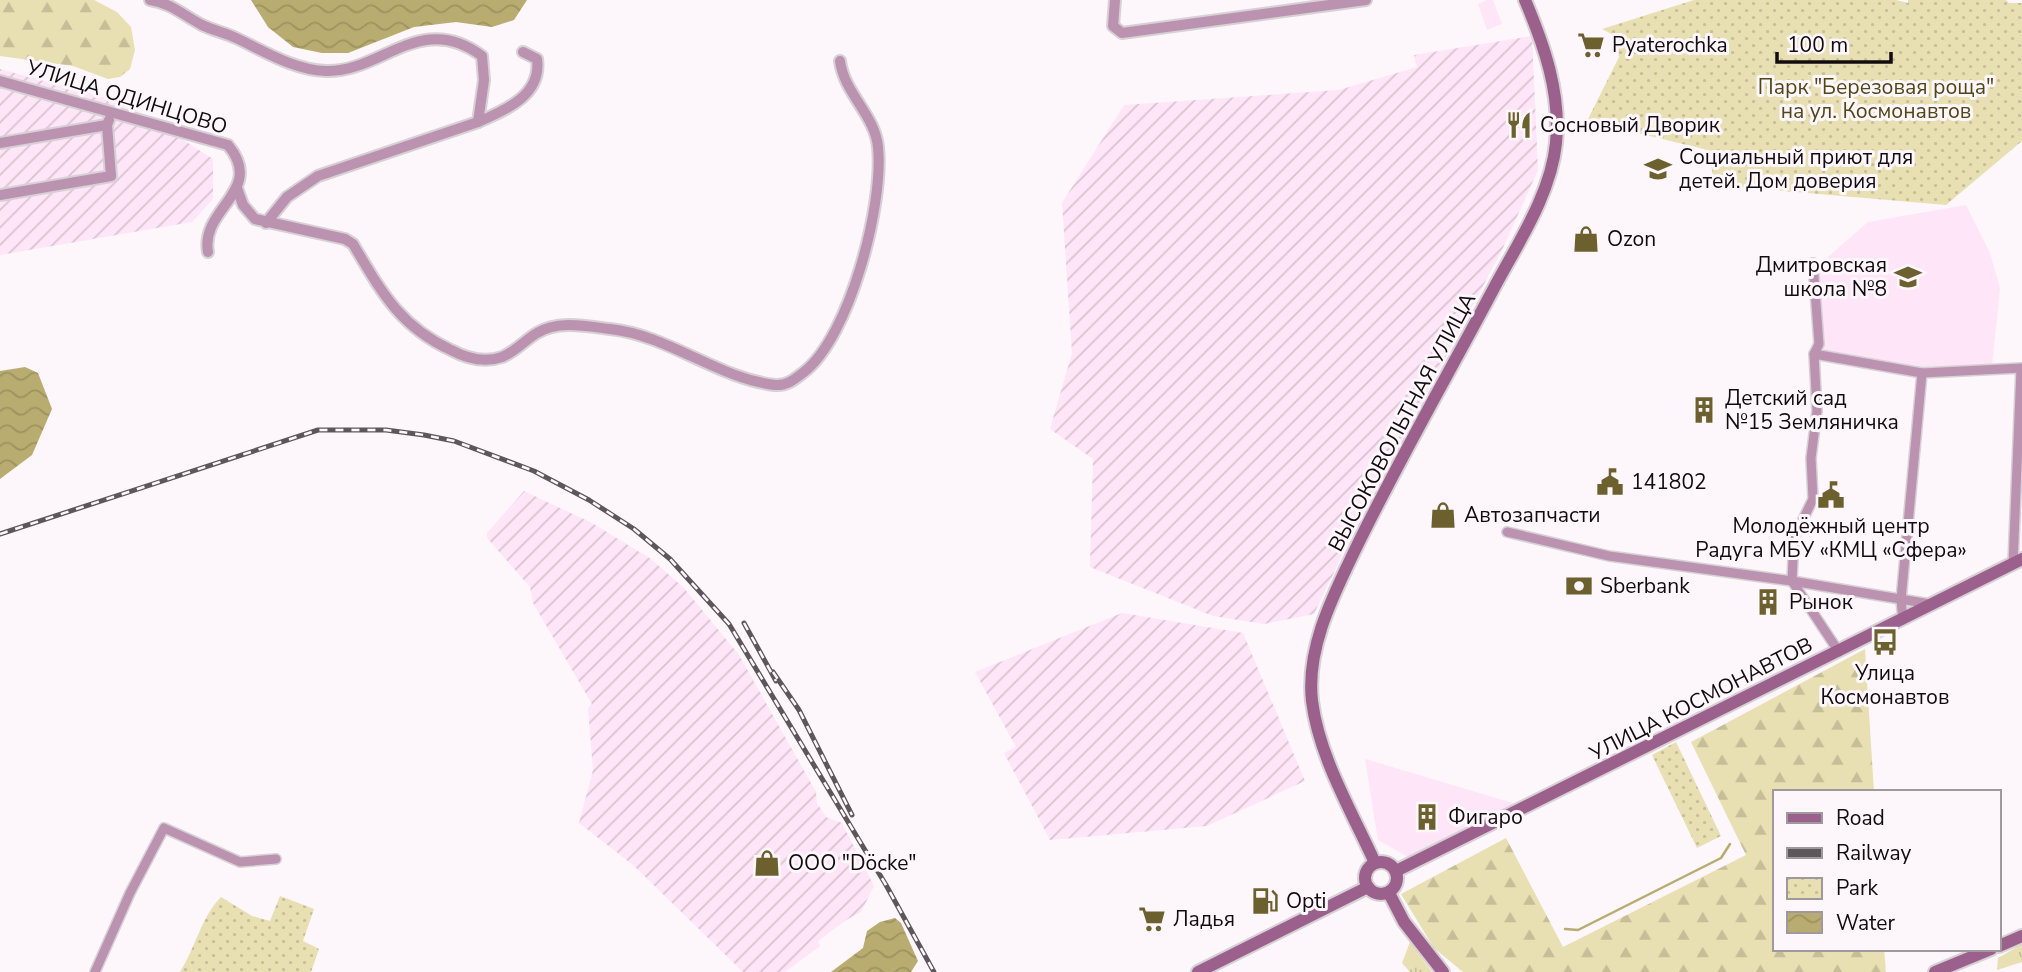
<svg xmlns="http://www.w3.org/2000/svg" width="2022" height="972" viewBox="0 0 2022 972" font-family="'Nunito Sans',sans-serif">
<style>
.built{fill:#fee5f7}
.industrial{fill:url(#industrial-furrows)}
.grass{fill:url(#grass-tufts)}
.forest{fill:url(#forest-firs)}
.park{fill:url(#park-dots)}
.water{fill:url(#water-waves)}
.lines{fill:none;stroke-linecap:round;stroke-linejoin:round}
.stream{stroke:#b8ac70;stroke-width:2.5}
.minor-casing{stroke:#d7d1d5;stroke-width:12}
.tertiary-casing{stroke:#d7d1d5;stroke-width:14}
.secondary-casing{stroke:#d7d1d5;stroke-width:16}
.minor{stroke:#bb92b0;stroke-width:9}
.tertiary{stroke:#bb92b0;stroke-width:10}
.secondary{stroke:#9b618c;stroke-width:12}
.rail-casing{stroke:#5d575b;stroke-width:5}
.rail{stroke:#fdf6fb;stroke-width:2.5;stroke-dasharray:8;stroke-linecap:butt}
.labels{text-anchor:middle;stroke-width:6;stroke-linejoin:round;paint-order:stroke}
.poi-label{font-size:21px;fill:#120c10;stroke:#fdf6fb;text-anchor:start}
.park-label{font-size:21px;fill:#504617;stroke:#fdf6fb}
.street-label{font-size:21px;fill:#120c10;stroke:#fdf6fb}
</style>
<defs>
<pattern id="industrial-furrows" width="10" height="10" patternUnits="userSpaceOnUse" patternTransform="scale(1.75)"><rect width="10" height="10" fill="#fee5f7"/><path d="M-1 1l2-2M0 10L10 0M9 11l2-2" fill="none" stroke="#d9c3d3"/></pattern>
<pattern id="grass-tufts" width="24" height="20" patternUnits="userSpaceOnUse" patternTransform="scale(1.75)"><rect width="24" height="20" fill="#e8dfb3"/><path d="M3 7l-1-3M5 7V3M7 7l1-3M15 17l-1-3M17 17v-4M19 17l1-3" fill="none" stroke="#c6be99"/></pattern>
<pattern id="forest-firs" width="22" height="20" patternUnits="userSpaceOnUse" patternTransform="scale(1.75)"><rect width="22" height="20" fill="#e8dfb3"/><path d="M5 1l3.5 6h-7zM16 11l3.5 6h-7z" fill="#c6be99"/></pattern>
<pattern id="park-dots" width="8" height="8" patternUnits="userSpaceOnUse" patternTransform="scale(1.75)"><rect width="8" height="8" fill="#e8dfb3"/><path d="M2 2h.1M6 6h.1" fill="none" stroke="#c6be99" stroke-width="1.8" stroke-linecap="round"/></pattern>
<pattern id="water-waves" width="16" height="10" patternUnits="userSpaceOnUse" patternTransform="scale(1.75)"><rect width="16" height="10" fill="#b8ac70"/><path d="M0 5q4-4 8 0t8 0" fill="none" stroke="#9d9360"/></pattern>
</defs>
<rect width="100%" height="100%" fill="#fdf6fb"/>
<g class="built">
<polygon points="1487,0 1493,0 1502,24 1487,30 1478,4"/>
<polygon points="1966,205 1990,253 2000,288 1992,366 1926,370 1824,352 1819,265 1868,222"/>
<polygon points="1365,759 1523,806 1410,858 1378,840"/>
</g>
<g class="industrial">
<polygon points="1532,36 1538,170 1502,250 1355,529 1314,614 1264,624 1213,616 1090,567 1093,459 1050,429 1072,353 1062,203 1124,105 1339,90 1417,67 1414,55"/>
<polygon points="0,69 125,103 213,159 213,199 192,222 0,255"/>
<polygon points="524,491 592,523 651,559 684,588 739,655 816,792 817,803 826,817 842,823 874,886 861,912 846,920 818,941 820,946 785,972 743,972 633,865 579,823 593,770 588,709 592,704 533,603 530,587 487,538 487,533"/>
<polygon points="1122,613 1243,633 1305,781 1207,826 1050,840 1004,753 1016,747 975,672"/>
</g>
<g class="grass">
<polygon points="1410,942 1432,972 1410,972 1402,963"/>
<polygon points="2022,944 2022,962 1997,970 1998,958"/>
</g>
<g class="forest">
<polygon points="0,0 94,0 117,12 131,27 135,50 130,69 120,77 108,79 73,66 0,56"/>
<polygon points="1865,649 1874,792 1775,792 1775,949 1884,949 1886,972 1463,972 1434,948 1401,894 1506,838 1563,947 1746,855 1691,742"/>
</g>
<g class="park">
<polygon points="1694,0 1896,0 1908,3 1908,0 2006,0 2009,3 2022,3 2022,141 1946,205 1715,185 1708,150 1587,121 1619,57 1615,36 1602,29"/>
<polygon points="1676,742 1721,836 1697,848 1652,755"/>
<path d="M 280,896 L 314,909 L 303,941 L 319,949 L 311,972 L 180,972 C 195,949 201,917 221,897 L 252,916 L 270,921 Z"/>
</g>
<g class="water">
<polygon points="251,0 527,0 514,20 492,27 456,22 414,27 348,53 322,53 293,47 268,27"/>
<polygon points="25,367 38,373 52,409 32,455 0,479 0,371"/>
<polygon points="895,918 901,923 918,961 911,972 831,972 863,948 867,931 880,922"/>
</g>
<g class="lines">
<polyline class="stream" points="1565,929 1578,930 1721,858 1730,844"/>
<defs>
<g id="minor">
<polyline points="1813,263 1819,344 1814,354"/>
<polyline points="1507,532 1609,556 1792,581 1930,604"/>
<polyline points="1903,620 1901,600 1922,373"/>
<polyline points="1839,652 1792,581 1794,538 1813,499 1811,458 1817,411 1814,354 1922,373 2021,368 2013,564"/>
<polyline points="95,972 130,893 164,828 240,862 276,859"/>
</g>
<g id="tertiary">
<path d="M 150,0 C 171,3 183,15 202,25 C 212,30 225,33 236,38 C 264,51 294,70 326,71 C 381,73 421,10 482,56 L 484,80 L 478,122 L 318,176 L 287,197 L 266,223"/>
<polyline points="1115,0 1113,26 1122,33 1366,0"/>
<path d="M 0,81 L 228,145 C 266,191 200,208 208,252"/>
<path d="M 478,122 C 506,110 542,95 537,59 L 523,52"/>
<polyline points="0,143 107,125 109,120"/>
<path d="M 237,188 L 243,205 L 255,219 L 345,239 L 353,244 C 381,291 399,326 451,350 C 466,358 485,363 502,357 C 515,352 525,340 537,333 C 558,320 586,326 610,329 C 668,335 717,378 775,385 C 787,386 795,379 804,372 C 850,336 884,204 878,147 C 875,115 844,93 840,61"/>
<polyline points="0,195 111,176 107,125"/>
</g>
<g id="secondary">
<circle cx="1381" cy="878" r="16"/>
<path d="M 1375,863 C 1352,812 1319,757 1312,701 C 1306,648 1333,596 1355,550 C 1398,461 1448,375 1494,288 C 1518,243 1551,194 1556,143 C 1561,93 1544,45 1525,0"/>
<polyline points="1396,871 2022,559"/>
<polyline points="1389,893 1404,922 1443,972"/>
<polyline points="1999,946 2022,936"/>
<polyline points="1198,972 1368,887"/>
<polyline points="1935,972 1991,949"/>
</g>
</defs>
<use href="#minor" class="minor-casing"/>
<use href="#tertiary" class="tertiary-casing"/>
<use href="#secondary" class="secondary-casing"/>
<use href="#minor" class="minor"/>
<use href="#tertiary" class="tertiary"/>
<use href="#secondary" class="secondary"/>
<defs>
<g id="rail">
<polyline points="0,534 318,430 386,430 424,435 454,441 534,471 589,500 634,529 670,559 729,624 886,885 934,972"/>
<polyline points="744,623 776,681"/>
<polyline points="773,672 799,710 852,815"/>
</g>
</defs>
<use href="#rail" class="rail-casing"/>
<use href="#rail" class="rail"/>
</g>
<defs>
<symbol id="supermarket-bare" viewBox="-9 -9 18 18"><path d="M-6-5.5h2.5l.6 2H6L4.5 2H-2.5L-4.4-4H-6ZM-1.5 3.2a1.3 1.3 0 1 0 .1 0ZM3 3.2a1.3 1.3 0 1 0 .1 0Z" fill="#6c612e" stroke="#fdf6fb" stroke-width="2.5" paint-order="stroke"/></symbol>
<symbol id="restaurant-bare" viewBox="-9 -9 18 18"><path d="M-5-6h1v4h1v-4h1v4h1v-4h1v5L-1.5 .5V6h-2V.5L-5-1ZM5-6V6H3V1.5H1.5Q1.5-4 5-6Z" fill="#6c612e" stroke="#fdf6fb" stroke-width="2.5" paint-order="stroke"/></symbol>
<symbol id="school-bare" viewBox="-9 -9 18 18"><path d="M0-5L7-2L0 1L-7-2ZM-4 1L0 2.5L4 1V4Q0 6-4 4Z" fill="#6c612e" stroke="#fdf6fb" stroke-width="2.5" paint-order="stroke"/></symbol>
<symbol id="shop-bare" viewBox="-9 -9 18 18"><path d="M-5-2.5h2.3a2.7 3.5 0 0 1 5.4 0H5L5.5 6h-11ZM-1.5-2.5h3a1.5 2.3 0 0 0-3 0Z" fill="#6c612e" stroke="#fdf6fb" stroke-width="2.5" paint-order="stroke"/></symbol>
<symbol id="building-bare" viewBox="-9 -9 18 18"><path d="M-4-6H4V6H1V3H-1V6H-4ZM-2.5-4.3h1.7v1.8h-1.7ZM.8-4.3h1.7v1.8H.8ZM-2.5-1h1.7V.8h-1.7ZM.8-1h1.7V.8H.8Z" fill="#6c612e" stroke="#fdf6fb" stroke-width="2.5" paint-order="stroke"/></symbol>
<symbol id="civic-bare" viewBox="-9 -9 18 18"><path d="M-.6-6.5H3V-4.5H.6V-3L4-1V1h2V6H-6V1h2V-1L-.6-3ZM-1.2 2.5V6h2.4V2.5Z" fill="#6c612e" stroke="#fdf6fb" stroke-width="2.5" paint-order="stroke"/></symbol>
<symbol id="bank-bare" viewBox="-9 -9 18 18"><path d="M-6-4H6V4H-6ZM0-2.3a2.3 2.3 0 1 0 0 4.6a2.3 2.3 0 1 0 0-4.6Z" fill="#6c612e" stroke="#fdf6fb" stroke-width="2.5" paint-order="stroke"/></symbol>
<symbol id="bus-bare" viewBox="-9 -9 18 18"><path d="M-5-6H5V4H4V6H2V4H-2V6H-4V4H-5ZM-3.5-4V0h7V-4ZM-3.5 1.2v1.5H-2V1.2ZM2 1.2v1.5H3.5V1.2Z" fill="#6c612e" stroke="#fdf6fb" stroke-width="2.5" paint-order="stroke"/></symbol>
<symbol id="fuel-bare" viewBox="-9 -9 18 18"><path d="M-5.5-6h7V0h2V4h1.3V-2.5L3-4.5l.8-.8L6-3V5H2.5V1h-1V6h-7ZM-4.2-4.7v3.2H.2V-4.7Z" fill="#6c612e" stroke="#fdf6fb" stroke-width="2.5" paint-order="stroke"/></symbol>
</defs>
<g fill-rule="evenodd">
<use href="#supermarket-bare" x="1572" y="26" width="38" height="38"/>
<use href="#restaurant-bare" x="1500" y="106" width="38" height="38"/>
<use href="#school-bare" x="1639" y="150" width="38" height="38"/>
<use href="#shop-bare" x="1567" y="220" width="38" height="38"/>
<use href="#school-bare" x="1889" y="258" width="38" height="38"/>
<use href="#building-bare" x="1685" y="391" width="38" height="38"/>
<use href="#civic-bare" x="1591" y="463" width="38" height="38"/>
<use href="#civic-bare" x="1812" y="476" width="38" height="38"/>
<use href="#shop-bare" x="1424" y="496" width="38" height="38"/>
<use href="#bank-bare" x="1560" y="567" width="38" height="38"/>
<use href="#building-bare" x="1749" y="583" width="38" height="38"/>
<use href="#bus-bare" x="1866" y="623" width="38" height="38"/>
<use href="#building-bare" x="1408" y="798" width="38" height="38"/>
<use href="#shop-bare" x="748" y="844" width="38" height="38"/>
<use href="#fuel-bare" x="1246" y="882" width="38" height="38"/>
<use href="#supermarket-bare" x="1133" y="900" width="38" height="38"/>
</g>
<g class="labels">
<g class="poi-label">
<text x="1612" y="52">Pyaterochka</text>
<text x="1540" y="132">Сосновый Дворик</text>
<text x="1679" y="164">Социальный приют для<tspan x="1679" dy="24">детей. Дом доверия</tspan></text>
<text x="1607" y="246">Ozon</text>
<text x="1887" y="272" text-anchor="end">Дмитровская<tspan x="1887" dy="24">школа №8</tspan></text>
<text x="1725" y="405">Детский сад<tspan x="1725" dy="24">№15 Земляничка</tspan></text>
<text x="1631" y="489">141802</text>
<text x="1464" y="522">Автозапчасти</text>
<text x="1831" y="533" text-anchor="middle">Молодёжный центр<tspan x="1831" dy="24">Радуга МБУ «КМЦ «Сфера»</tspan></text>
<text x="1600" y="593">Sberbank</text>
<text x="1789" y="609">Рынок</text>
<text x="1885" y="680" text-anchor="middle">Улица<tspan x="1885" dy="24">Космонавтов</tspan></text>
<text x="1448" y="824">Фигаро</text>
<text x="788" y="870">ООО "Döcke"</text>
<text x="1286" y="908">Opti</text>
<text x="1173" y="926">Ладья</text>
</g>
<g class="park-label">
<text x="1876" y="94">Парк "Березовая роща"<tspan x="1876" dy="24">на ул. Космонавтов</tspan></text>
</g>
<g class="street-label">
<text transform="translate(127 97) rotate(17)" y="7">УЛИЦА ОДИНЦОВО</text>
<text transform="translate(1402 422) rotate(-62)" y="7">ВЫСОКОВОЛЬТНАЯ УЛИЦА</text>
<text transform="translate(1701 699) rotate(-27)" y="7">УЛИЦА КОСМОНАВТОВ</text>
</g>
</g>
<rect x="1773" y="790" width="228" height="161" fill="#fdf6fb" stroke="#9f989d" stroke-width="2"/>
<rect x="1787" y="813" width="35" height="10" fill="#9b618c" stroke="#9f989d" stroke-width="2"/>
<text x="1836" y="825" font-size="21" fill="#120c10">Road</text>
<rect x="1787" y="848" width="35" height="10" fill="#5d575b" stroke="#9f989d" stroke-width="2"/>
<text x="1836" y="860" font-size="21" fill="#120c10">Railway</text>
<rect x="1787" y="878" width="35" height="21" fill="url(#park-dots)" stroke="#9f989d" stroke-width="2"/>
<text x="1836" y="895" font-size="21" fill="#120c10">Park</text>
<rect x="1787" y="912" width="35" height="21" fill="url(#water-waves)" stroke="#9f989d" stroke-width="2"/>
<text x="1836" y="930" font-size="21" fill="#120c10">Water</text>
<path d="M1777 52v10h114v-10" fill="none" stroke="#120c10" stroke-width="3.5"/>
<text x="1787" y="52" font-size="21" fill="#120c10" stroke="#fdf6fb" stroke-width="5" paint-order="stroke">100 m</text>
</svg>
